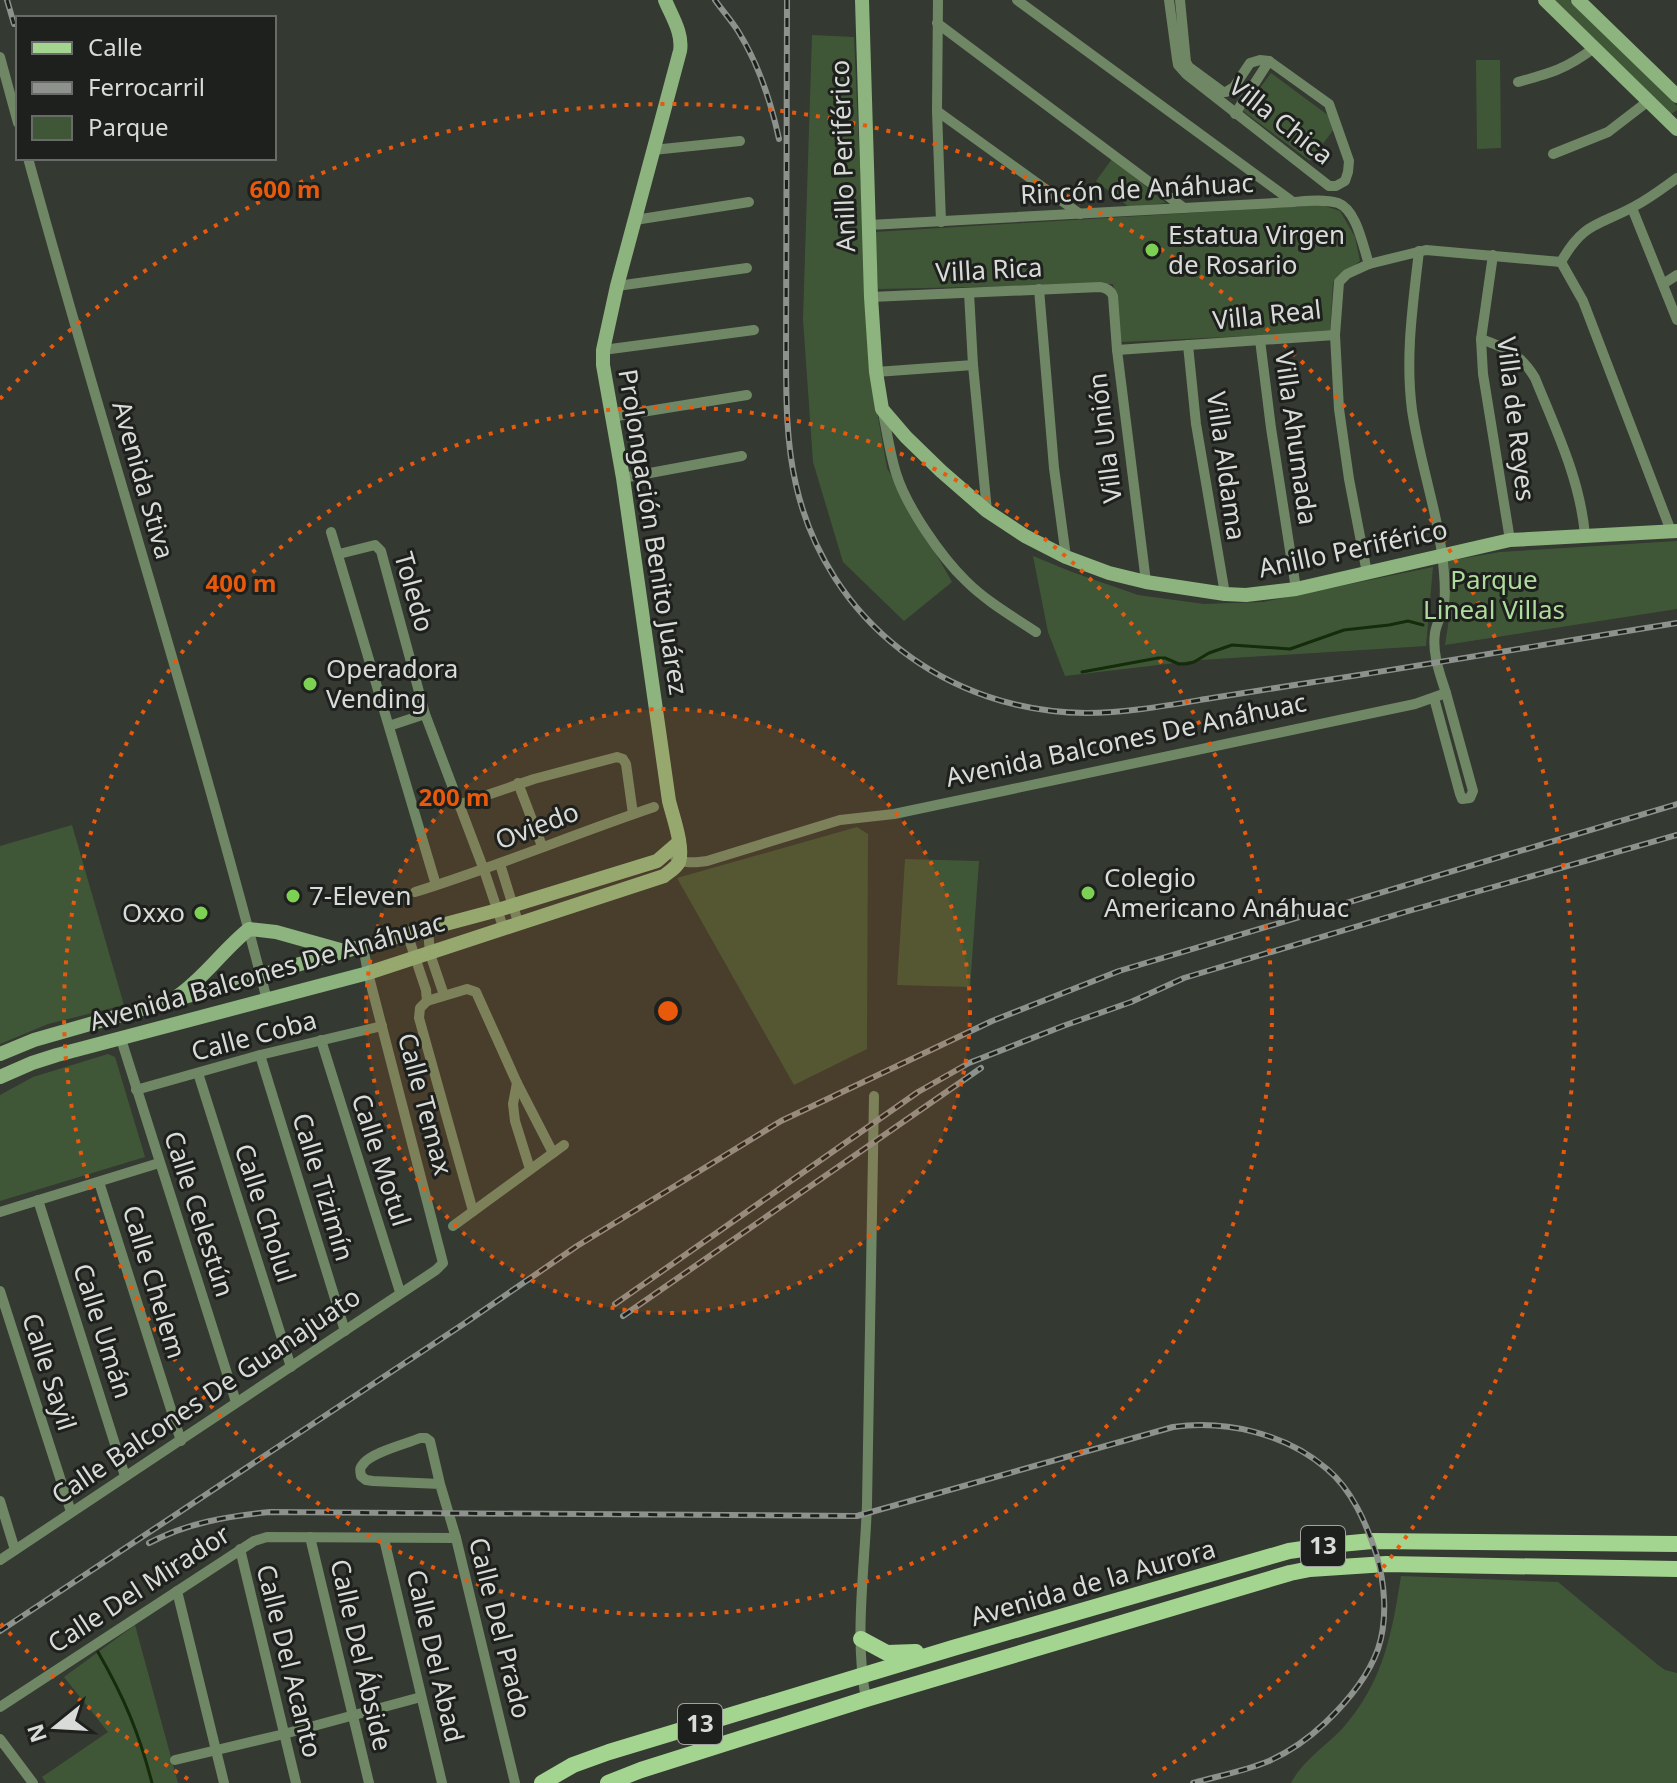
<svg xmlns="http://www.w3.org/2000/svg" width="1677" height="1783" viewBox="0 0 1677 1783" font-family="'Noto Sans',sans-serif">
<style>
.green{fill:#405737}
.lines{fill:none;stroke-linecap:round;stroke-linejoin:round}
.stream{stroke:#142c09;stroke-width:3}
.street{stroke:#6f8765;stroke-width:10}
.secondary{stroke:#8db37e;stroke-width:14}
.primary{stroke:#a4d590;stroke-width:16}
.rail-casing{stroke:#8e928d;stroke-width:6}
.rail{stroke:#1d201c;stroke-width:3;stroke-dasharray:9;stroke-linecap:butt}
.ring{fill:none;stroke:#e8590c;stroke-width:4;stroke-dasharray:4 8}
.poi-dot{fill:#7cd154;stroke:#1d201c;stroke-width:3}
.labels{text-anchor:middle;stroke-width:6;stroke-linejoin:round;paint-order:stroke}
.shield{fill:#1d201c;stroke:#a0a39f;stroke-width:2}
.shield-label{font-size:24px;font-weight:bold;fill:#d8dbd7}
.street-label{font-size:26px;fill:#d8dbd7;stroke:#1d201c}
.poi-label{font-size:26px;fill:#d8dbd7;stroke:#1d201c;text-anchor:start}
.park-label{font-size:26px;fill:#afdb9d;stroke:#1d201c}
.centre{fill:#e8590c;stroke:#1d201c;stroke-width:4}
.ring-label{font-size:24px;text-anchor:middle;font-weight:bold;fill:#e8590c;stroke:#1d201c;stroke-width:6;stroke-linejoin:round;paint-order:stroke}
</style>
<rect width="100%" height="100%" fill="#343932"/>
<g class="green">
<polygon points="1550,0 1570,0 1677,106 1677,110 1667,117"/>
<polygon points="812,35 854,37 869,366 887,468 952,582 904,621 843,562 813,462 803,319"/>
<polygon points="1476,60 1500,60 1501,148 1477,149"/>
<polygon points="1271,73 1329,116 1334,129 1310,161 1243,111"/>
<polygon points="1112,159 1166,203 1129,207 1096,181"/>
<polygon points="1322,205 1340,211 1355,237 1360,261 1333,282 1330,332 1121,342 1113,284 878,289 875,232"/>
<polygon points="1677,541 1677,609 1445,645 1450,612 1448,561 1500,552"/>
<polygon points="1033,556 1072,572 1138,595 1204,604 1263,602 1433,567 1426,646 1200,660 1065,676 1048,632"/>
<polygon points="72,825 124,1005 48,1024 0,1044 0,846"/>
<polygon points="857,827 868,834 867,1049 794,1085 677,878"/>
<polygon points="905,859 979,861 970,987 897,985"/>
<polygon points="108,1054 115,1057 145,1157 0,1201 0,1095 33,1077"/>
<path d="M 1401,1576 L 1558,1582 L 1658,1665 L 1665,1670 L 1677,1673 L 1677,1783 L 1291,1783 C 1302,1761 1325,1747 1342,1729 C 1383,1683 1392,1634 1401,1576 Z"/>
<polygon points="135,1625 178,1783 46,1783 42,1777 108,1732 64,1677"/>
</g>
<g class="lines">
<g class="stream">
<polyline points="1082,672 1158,658 1165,658 1179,664 1186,664 1194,662 1209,653 1232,645 1290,649 1344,630 1389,625 1408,621 1423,625"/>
<path d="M 98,1652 C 124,1697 139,1733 152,1783"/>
</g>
<g class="street">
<polyline points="938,0 937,111 941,222"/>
<polyline points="1017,0 1293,202"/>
<polyline points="1169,0 1177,59 1178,65 1186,74 1329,186 1336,186 1345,181 1348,172 1349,161 1329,104 1269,61 1260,60 1250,63 1234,87 1226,92 1223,92 1189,67 1186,62 1180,0"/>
<polyline points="937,23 1184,208"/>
<polyline points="0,57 18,123"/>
<path d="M 1518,82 C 1551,73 1566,69 1594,48"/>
<polyline points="937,111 1080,214"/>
<polyline points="1235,114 1269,61"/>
<polyline points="653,150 740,141"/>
<polyline points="1553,154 1608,132 1647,102"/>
<path d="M 28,158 C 105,439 194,717 267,1000"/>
<polyline points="1632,208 1677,320"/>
<polyline points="635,220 749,202"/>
<path d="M 869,225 L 1293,202 C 1307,201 1324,199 1338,203 C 1357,210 1363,247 1369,264"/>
<polyline points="1493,255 1481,339 1483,374 1510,540"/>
<polyline points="1561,262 1583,301 1671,531"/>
<path d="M 1561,262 C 1584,221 1599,226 1635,206 C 1650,198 1663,188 1677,178"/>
<polyline points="1663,284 1677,275"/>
<polyline points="617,286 747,268"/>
<polyline points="1039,289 1054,468 1066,557"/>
<polyline points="969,293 973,365 987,511"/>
<path d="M 871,297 L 1100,287 C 1106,288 1111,290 1113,296 L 1117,350 L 1146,582"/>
<path d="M 1481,339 C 1506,348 1521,354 1535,378 C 1556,430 1580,479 1585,535"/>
<polyline points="1260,340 1271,428 1296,589"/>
<polyline points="1188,345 1196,424 1225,594"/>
<polyline points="603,350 754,330"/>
<polyline points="1117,350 1335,335"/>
<polyline points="876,372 973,365"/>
<path d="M 883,413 C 887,432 890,454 896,473 C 906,506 941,557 966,581 C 986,601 1012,616 1036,632"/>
<polyline points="611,417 747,395"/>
<polyline points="623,478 742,456"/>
<polyline points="331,532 436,885"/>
<polyline points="339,554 375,545 381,551 425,714 484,870 503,927"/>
<polyline points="1367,573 1349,479 1339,409 1335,335 1339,282 1347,274 1369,264 1426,250 1561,262"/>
<polyline points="1434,698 1460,794 1462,799 1470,798 1473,791 1446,693"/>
<polyline points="389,726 425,714"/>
<polyline points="518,783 542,846"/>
<polyline points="458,805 534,779 617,757 623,759 626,764 633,814"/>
<path d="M 675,857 C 684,865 697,862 707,861 L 840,820 L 894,814 L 1415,704 L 1446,693 C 1440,674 1432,654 1435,633 C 1436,625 1440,618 1443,610 C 1446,598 1445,585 1444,573 C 1440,518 1420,465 1412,410 C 1405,356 1413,304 1419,251"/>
<polyline points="500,864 518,922"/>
<path d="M 415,892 C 496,867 574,834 654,807"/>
<polyline points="428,929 430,954 444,995"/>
<polyline points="408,936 426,990 427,1001"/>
<polyline points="121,1039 236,1402"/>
<polyline points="321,1040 400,1292"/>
<polyline points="260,1055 345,1331"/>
<polyline points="198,1073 291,1367"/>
<polyline points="517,1083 513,1104 515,1121 530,1169"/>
<polyline points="136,1090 260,1055 382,1026"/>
<polyline points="99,1182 181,1441"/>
<polyline points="38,1200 125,1476"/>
<polyline points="473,1211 419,1018 420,1008 427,1001 467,989 476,992 517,1083 553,1153"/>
<polyline points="0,1212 159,1163"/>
<polyline points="453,1226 564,1145"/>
<polyline points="0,1291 71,1512"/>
<path d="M 440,1484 L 373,1481 L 366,1480 L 361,1476 C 360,1469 359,1469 364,1463 C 373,1452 406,1444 420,1438 L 426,1438 L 430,1441 L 440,1484 L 456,1538 L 515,1783"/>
<polyline points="0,1501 15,1550"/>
<polyline points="310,1537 369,1783"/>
<polyline points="384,1539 442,1783"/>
<polyline points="240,1549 296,1783"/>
<polyline points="0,1560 436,1270 443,1263 368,973 363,946"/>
<polyline points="177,1591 224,1783"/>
<path d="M 866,1699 C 854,1638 865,1566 867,1504 C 870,1368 871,1232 874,1096"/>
<polyline points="0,1707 254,1541 267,1537 456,1538"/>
<polyline points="0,1739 33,1783"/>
<polyline points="175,1760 284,1734 421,1697"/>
</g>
<g class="secondary">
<polyline points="862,0 871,297 876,372 882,409 906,437 941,471 987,511 1025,536 1066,557 1109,573 1146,582 1225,594 1246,595 1296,589 1510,540 1677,531"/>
<polyline points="1545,0 1677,129"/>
<polyline points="1578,0 1677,96"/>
<path d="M 178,996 C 205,977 223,950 249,929 L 276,932 L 344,951"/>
<polyline points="0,1054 34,1040 363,946 498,910 657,861 679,842"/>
<path d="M 0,1077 L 32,1063 L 57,1055 L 368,973 L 664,876 C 669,872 676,868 679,862 C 684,847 673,817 669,801 L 623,478 L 603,365 L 603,350 L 617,286 L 680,51 C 683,33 672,17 665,0"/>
</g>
<g class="primary">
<polyline points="861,1639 887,1653 916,1652"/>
<polyline points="542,1783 573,1765 609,1752 953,1648 1289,1551 1330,1545 1372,1541 1677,1544"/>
<polyline points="608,1783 641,1770 866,1699 1290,1573 1310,1569 1386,1564 1677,1569"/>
</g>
<defs>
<g id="rail">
<polyline points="7,0 14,24"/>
<path d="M 715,0 C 722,10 731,20 738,31 C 758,63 771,102 779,139"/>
<path d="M 787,0 L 786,352 C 786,396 786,442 796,485 C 827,621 947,712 1086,713 C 1128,713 1170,705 1212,698 C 1242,693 1271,689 1301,684 C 1427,665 1552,643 1677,623"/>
<polyline points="615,1304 918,1092 969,1063 1063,1026 1131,1002 1184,978 1405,912 1677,835"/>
<polyline points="623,1316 981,1068"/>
<path d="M 149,1543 C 187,1523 228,1516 270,1512 L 857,1516 L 1173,1427 C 1226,1420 1285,1433 1327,1469 C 1352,1490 1366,1523 1376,1553 C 1385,1583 1388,1619 1378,1649 C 1368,1677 1346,1703 1325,1723 C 1309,1738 1289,1752 1269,1761 C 1245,1771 1218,1776 1193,1783"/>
<polyline points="0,1631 465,1323 577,1246 781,1121 992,1021 1119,971 1677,804"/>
</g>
</defs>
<use href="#rail" class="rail-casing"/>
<use href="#rail" class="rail"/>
</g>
<circle cx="668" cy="1011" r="302" fill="#e8590c" fill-opacity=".12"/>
<g class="ring">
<circle cx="668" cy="1011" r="302"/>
<circle cx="668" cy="1011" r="604"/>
<path d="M188 1779A906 906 0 0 1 0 1623M0 399A906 906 0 1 1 1148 1779"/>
</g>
<g class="poi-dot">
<circle cx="1152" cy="250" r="8"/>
<circle cx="310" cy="684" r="8"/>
<circle cx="1088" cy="893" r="8"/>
<circle cx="293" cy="896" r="8"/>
<circle cx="201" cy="913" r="8"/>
</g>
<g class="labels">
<g class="shield">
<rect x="1301" y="1526" width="44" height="40" rx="6"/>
<rect x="678" y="1704" width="44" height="40" rx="6"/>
</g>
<g class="shield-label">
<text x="1323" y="1554">13</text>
<text x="700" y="1732">13</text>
</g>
<g class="street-label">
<text transform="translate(1281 121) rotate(38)" y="9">Villa Chica</text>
<text transform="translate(843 156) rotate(-92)" y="9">Anillo Periférico</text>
<text transform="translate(1137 189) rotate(-3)" y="9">Rincón de Anáhuac</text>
<text transform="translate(989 270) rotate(-3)" y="9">Villa Rica</text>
<text transform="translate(1267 315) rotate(-6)" y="9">Villa Real</text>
<text transform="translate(1516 419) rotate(83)" y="9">Villa de Reyes</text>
<text transform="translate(1105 438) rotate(-97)" y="9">Villa Unión</text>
<text transform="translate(1296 438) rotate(82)" y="9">Villa Ahumada</text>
<text transform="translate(1226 466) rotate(82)" y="9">Villa Aldama</text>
<text transform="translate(143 480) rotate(74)" y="9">Avenida Stiva</text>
<text transform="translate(653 532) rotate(81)" y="9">Prolongación Benito Juárez</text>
<text transform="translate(1353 549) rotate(-12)" y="9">Anillo Periférico</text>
<text transform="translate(414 592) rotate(74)" y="9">Toledo</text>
<text transform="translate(1126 740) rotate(-12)" y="9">Avenida Balcones De Anáhuac</text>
<text transform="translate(537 826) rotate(-21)" y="9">Oviedo</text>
<text transform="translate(267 972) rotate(-16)" y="9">Avenida Balcones De Anáhuac</text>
<text transform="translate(254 1036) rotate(-15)" y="9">Calle Coba</text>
<text transform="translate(425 1104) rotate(75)" y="9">Calle Temax</text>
<text transform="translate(381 1160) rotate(72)" y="9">Calle Motul</text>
<text transform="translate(323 1187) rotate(73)" y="9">Calle Tizimín</text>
<text transform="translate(265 1213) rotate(72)" y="9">Calle Cholul</text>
<text transform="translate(199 1214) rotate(72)" y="9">Calle Celestún</text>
<text transform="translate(154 1282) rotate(73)" y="9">Calle Chelem</text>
<text transform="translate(103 1331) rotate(72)" y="9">Calle Umán</text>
<text transform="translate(49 1372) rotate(72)" y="9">Calle Sayil</text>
<text transform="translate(206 1396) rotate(-34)" y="9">Calle Balcones De Guanajuato</text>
<text transform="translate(1093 1583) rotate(-16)" y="9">Avenida de la Aurora</text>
<text transform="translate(139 1589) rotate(-33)" y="9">Calle Del Mirador</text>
<text transform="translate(500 1628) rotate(76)" y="9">Calle Del Prado</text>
<text transform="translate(361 1655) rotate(77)" y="9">Calle Del Ábside</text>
<text transform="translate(435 1656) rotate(77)" y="9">Calle Del Abad</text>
<text transform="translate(289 1661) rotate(76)" y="9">Calle Del Acanto</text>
</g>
<g class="poi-label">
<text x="1168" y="244">Estatua Virgen<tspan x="1168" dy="30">de Rosario</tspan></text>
<text x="326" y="678">Operadora<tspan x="326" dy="30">Vending</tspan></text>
<text x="1104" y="887">Colegio<tspan x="1104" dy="30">Americano Anáhuac</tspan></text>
<text x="309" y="905">7-Eleven</text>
<text x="185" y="922" text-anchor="end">Oxxo</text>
</g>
<g class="park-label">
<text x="1494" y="589">Parque<tspan x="1494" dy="30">Lineal Villas</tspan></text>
</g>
</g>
<circle cx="668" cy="1011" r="12" class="centre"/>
<g class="ring-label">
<text x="285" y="198">600 m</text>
<text x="241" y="592">400 m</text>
<text x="454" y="806">200 m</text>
</g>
<rect x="16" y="16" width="260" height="144" fill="#1d201c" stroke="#686b67" stroke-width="2"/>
<rect x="32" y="42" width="40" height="12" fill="#a4d590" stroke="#686b67" stroke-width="2"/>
<text x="88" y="56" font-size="24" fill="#d8dbd7">Calle</text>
<rect x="32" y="82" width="40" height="12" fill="#8e928d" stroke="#686b67" stroke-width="2"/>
<text x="88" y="96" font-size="24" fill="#d8dbd7">Ferrocarril</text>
<rect x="32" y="116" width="40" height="24" fill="#405737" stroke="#686b67" stroke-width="2"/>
<text x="88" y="136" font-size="24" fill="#d8dbd7">Parque</text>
<g transform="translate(56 1727) rotate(252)" stroke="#1d201c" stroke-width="6" paint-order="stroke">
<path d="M0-6L14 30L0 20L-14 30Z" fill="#d8dbd7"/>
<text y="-12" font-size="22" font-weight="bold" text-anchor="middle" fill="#d8dbd7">N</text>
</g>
</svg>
